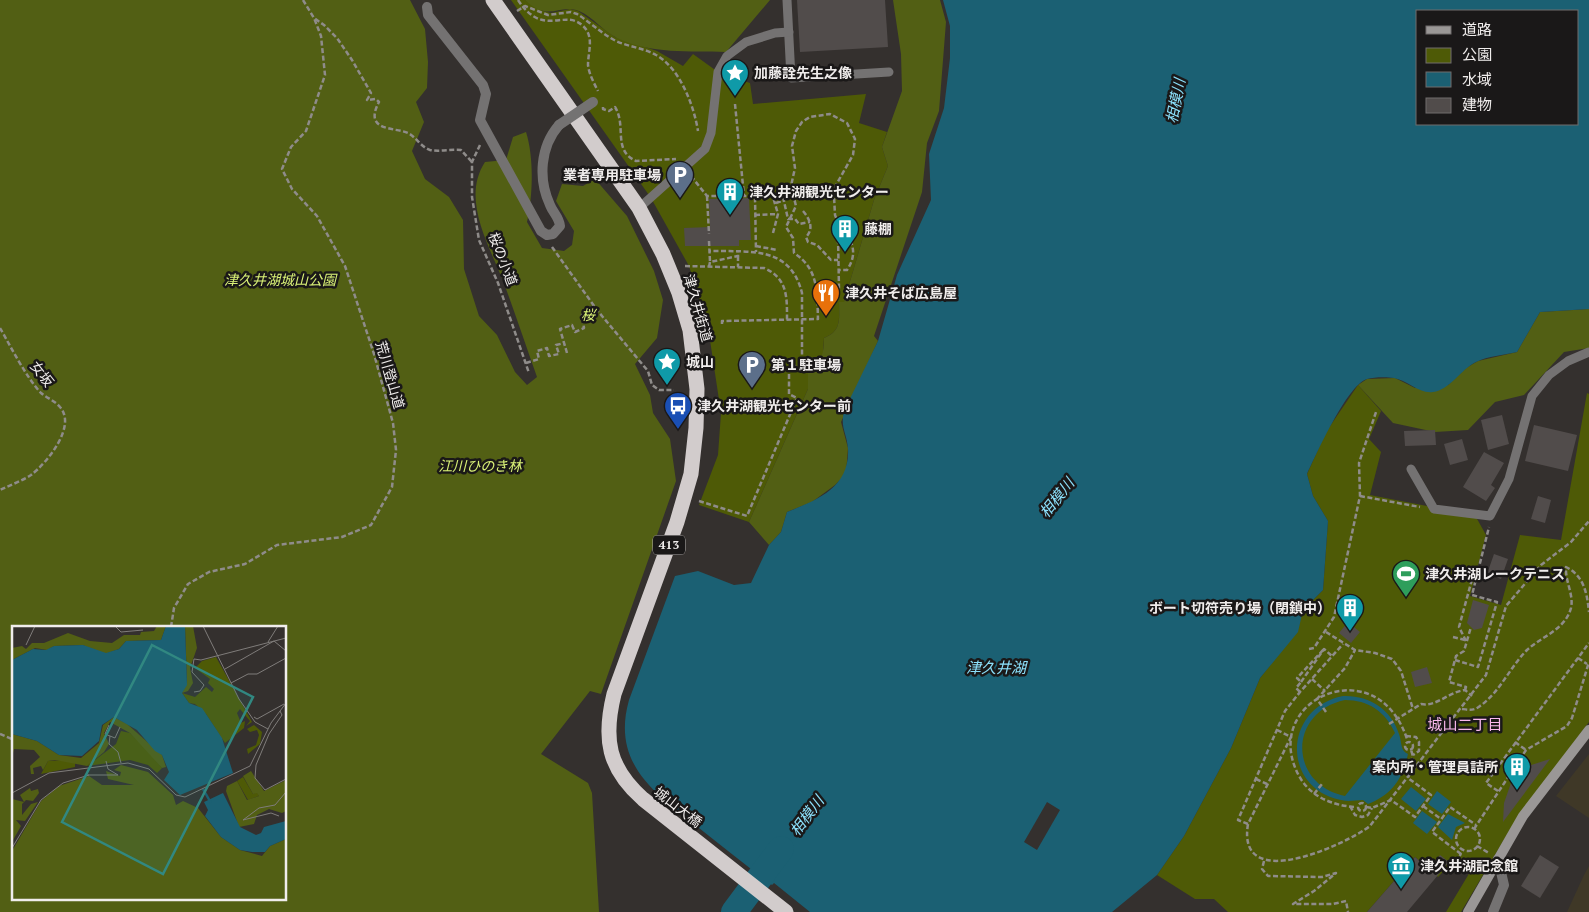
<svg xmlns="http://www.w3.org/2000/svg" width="1589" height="912" viewBox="0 0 1589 912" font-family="'PT Serif','Noto Sans JP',serif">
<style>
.education{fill:#3f3827}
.green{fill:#4e5a06}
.forest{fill:#525f14;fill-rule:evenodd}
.water{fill:#1b6073;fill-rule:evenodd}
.pier{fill:#34302e}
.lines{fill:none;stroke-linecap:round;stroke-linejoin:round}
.river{stroke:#1b6073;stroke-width:26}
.building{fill:#514c4b}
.path{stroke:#8f8c8a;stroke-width:2.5;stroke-dasharray:5 2.5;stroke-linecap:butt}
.lane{stroke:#747272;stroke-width:9}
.street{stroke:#747272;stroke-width:10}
.secondary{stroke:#9a9796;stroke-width:10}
.highway{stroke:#d2cccc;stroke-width:15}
.street-bridge{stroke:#747272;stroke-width:10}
.labels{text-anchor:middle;stroke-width:5;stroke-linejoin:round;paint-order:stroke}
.shield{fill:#1a1818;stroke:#b0adac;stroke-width:1}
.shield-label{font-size:12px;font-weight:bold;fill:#f0edec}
.poi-label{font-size:14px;font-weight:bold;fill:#f0edec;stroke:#1a1818;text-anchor:start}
.street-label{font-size:14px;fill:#f0edec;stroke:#1a1818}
.park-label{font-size:14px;font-style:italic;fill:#daf277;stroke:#1a1818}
.water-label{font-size:15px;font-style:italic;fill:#8ce1fc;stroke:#1a1818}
.neighbourhood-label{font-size:15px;fill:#fab9ed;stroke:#1a1818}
.inset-river{fill:none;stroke:#1b6073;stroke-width:2.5}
.inset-road{fill:none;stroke:#7f7c7a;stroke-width:1}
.view{fill:#318881;fill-opacity:0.15;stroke:#318881;stroke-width:2.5}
.inset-edge{fill:none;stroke:#f0edec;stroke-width:2.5}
</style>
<rect width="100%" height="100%" fill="#34302e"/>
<g class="education">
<polygon points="1589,754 1589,818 1556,796"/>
<polygon points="1589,866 1589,912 1567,912 1584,875"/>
</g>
<g class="green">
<path d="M 511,0 L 525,0 L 543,11 L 551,13 L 570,9 L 578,11 L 615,37 L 657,51 L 683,66 L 693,54 L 718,72 L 750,83 L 753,104 L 866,94 L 859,123 L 887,132 L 882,147 L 888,166 L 874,200 L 844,302 L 839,302 C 839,319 842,331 824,338 L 823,355 L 808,369 L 808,389 L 749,522 L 699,505 L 718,455 L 721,413 L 708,327 L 689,266 L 651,198 Z"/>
<polygon points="1358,385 1381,411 1369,439 1381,452 1370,495 1427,506 1431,511 1476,517 1486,535 1470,596 1501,605 1520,535 1561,540 1587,393 1589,394 1589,722 1515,821 1461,912 1446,912 1470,872 1453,861 1438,877 1415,857 1367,912 1228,912 1214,899 1195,899 1157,875 1184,836 1231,748 1260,678 1297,632 1303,610 1323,590 1328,521 1313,496 1307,474 1326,432"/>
</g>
<g class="forest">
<path d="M 0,0 L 410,0 L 425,29 L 428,62 L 427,88 L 416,102 L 424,122 L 412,151 L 425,179 L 449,197 L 463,220 L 464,269 L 479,316 L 497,335 L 515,372 L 527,385 L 537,377 C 526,346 516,316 505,286 C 491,248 460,200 485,162 L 506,160 L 513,137 L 526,132 C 534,157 533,196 527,222 L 542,248 L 564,251 L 572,245 L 574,231 L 556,201 L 562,184 L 583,186 L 595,179 L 627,216 L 654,271 L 663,300 L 657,338 L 635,364 L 650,395 L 653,413 L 670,439 L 676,481 L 601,694 L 590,691 L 541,754 L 588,783 L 592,793 L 599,912 L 0,912 ZM 14,627 L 285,627 L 285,898 L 14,898 Z"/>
<path d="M 525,0 L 770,0 L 726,52 C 689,51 651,54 617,38 C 603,31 593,17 579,11 C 558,3 550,23 525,0 Z"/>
<path d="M 893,0 L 940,0 L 946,22 L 939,111 L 927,143 L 922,192 L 874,336 L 878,341 L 841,422 L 848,448 L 846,474 L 835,485 L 812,502 L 787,512 L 781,532 L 769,545 L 749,522 L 808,389 L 808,369 C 822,362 824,353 824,338 C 842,331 839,319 839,302 L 844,302 L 874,200 L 888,166 L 882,147 L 902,91 L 901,54 Z"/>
<polygon points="1589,309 1589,348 1564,352 1524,395 1495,402 1468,430 1435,432 1393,423 1358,385 1367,379 1395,378 1415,388 1448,385 1466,368 1478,361 1517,352 1540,312"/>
</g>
<g class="water">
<path d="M 943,0 L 1589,0 L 1589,309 L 1540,312 L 1517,352 C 1504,355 1488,356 1476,362 C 1461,369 1450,390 1433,392 C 1419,394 1407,380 1394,378 C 1387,377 1374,377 1367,379 C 1347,385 1316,455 1307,474 L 1313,496 L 1328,521 L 1323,590 L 1303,610 L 1298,632 L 1260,678 L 1231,748 L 1184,836 L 1157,875 L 1112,912 L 810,912 L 774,883 L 772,885 C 747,866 723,847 699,828 C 655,793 611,764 629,700 L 675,576 L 698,571 L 734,585 L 751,583 L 769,545 L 781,532 L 787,512 C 818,500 850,487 848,449 C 847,433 840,428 844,411 L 878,341 L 897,275 L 931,200 L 929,154 L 944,108 L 950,58 L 950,26 ZM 1418,11 L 1578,11 L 1578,124 L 1418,124 Z"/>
<path d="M 1343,696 C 1369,695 1391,709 1399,734 C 1402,742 1400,751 1408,754 C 1403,778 1392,795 1368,804 L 1363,800 C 1356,800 1349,802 1341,800 C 1281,788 1283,708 1343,696 ZM 1345,700 C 1368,700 1385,711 1395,733 L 1345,796 C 1288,784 1288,712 1345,700 Z"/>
<polygon points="1411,787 1426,799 1416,811 1401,799"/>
<polygon points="1437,791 1451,802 1442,814 1428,804"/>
<polygon points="1422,811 1437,822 1427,834 1413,823"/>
<polygon points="1448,814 1465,823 1456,827 1452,840 1438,827"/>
</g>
<polygon class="pier" points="1047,802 1060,810 1037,850 1024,842"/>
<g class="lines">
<polyline class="river" points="734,912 781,849"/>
</g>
<g class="building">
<polygon points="797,0 885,0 888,47 800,52"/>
<polygon points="749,198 751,240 739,240 739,246 685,246 684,228 710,227 709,199"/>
<polygon points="1502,415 1509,444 1488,450 1481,420"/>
<polygon points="1534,425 1577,435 1568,471 1525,461"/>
<polygon points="1435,430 1436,445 1405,446 1404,431"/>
<polygon points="1462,439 1468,460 1450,465 1444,444"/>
<polygon points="1484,452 1504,463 1491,485 1495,488 1486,501 1463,487"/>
<polygon points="1538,496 1551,500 1545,523 1531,519"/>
<polygon points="1494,554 1508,559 1501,579 1487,574"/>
<polygon points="1473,600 1489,605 1482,628 1474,630 1467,623"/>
<polygon points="1348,622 1360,632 1351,643 1339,633"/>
<polygon points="1427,667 1432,683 1415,687 1411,672"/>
<polygon points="1550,759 1503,822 1504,803 1512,780 1528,766"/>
<polygon points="1440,855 1449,862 1407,912 1367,912 1415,857 1429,869"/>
<polygon points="1540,855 1559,867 1540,898 1521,886"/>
</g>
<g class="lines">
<g class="path">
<path d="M 303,0 L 314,18 L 324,25 L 337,38 L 352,60 L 371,93 L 367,100 L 376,99 L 379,102 C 363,132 395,127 408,133 C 416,137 421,147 430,150 C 440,152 451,149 461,150 L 472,162"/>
<path d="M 518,0 C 543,38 564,9 582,25 C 595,36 588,51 588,65 C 589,74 594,83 598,91"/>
<path d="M 517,11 L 525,6 L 548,15 L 571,12 L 577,14 C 590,22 602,34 616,41 C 629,47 644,48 656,55 C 680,68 694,106 698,131"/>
<polyline points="735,104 744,196"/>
<path d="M 603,107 L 603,109 L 609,111 L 615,107 C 627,126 612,150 636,161 L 676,159"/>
<polyline points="480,145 472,162 472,197 479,240 498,283 529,373"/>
<polyline points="691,176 707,196 755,196 756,252"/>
<polyline points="707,196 709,234"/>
<polyline points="783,197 788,219 795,219 799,224 810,222"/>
<polyline points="776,203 785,200"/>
<path d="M 803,211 C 810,219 814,229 806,237 L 808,242 L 817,245 L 831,260 L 838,260"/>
<polyline points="755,215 778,214"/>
<polyline points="773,233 778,214 773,197"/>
<polyline points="709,241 710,262"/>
<polyline points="756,246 777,250"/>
<polyline points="552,247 597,310 648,371 652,385 659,390 674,390"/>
<polyline points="738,256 738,267"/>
<path d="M 685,266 L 764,268 C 788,278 787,298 787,320"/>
<polyline points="709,267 710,262 738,256 738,251"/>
<path d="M 817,290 L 839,289 L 838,236 L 848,236 C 855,248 855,258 847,270 L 838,270"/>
<path d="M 722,324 L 722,321 L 818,319 C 817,293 819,269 794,253 L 793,238 L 786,227 L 796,206 L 791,186 L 795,168 L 792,146 L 796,131 L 802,122 L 810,117 L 830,114 L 847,123 L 855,139 L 853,155 L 836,185 L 834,196 L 835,215 L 843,236"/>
<path d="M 0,328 C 11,347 26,377 41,393 C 47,398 55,401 60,407 C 77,426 47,463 31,475 C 22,481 10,485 0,490"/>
<polyline points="567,353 560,329 572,325 575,332 584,328 582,315 594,305"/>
<polyline points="526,363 539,359 537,351 547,348 549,356 559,354 556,345 564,343"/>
<polyline points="1360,496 1420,507"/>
<path d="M 699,501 L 747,516 L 797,398 L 789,394 L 789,366 L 802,366 L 802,293 C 790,245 749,252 709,251"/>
<polyline points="171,627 174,608 188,584 209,572 245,564 277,545 342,537 371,525 392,487 396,450 393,423 374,354 345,266 317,216 292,189 282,169 291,147 306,131 325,75 321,36 314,18"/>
<polyline points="1326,632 1355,650 1375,653 1392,659 1401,671 1413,709"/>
<polyline points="1453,637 1465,640"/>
<polyline points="1466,641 1459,627 1474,572"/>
<polyline points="1309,649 1314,648 1334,617 1360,496 1359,463 1376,412"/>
<polyline points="1578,658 1587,664"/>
<polyline points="1455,660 1478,667 1497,602 1472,595 1489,527"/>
<polyline points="1312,679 1325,691"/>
<polyline points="1301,682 1324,649 1332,656"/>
<polyline points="1465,690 1466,687 1449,682 1456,656 1464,651 1471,627"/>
<polyline points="1300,692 1296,688 1301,682 1297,678 1324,649"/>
<path d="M 1462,709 C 1469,710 1474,711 1480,706 C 1500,692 1510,667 1527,650 C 1542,636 1565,630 1571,608 C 1574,595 1565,581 1566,567 C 1584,576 1587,593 1589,612"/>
<polyline points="1326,712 1317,699 1345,668 1355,650"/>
<path d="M 1389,724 L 1421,704 C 1437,707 1448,692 1465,690 L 1472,696"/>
<path d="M 1277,730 L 1291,737 L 1248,824 C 1236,895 1345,845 1370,826 L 1486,675 L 1506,606 L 1541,565 L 1571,542 L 1589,521"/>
<polyline points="0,734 14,740"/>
<polyline points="1406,736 1416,737 1419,742 1419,751 1413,755"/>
<circle cx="1409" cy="746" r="4"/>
<polyline points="1515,742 1526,750"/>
<polyline points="1256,779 1267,784"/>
<polyline points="1498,791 1486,783 1589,643"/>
<polyline points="1314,794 1322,784"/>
<circle cx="1362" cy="807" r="4"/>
<polyline points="1350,806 1355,815 1362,817 1368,815 1372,808"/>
<polyline points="1423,806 1441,819"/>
<path d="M 1354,807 C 1331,805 1309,796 1298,774 C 1260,699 1377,648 1407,739"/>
<polyline points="1366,807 1372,808 1391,800 1415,817 1431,795 1408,778 1413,756 1411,750"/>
<polyline points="1248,824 1238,820 1285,711 1300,692 1343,644"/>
<circle cx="1468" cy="839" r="12"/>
<polyline points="1474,829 1526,750 1567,726 1572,718 1589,662"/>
<polyline points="1477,846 1489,853"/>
<polyline points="1461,854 1432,832 1450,807 1476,825"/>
<polyline points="1264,861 1262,869 1268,876 1322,877 1336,873 1314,891 1293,904 1333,904 1346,901 1348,912"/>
<polyline points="1457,863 1461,853"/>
</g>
<g class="lane">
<polyline points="787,0 791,78 889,72"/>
<polyline points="639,208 705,149 711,133 718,72 727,56 746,42 775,33 789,32"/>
<polyline points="1411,469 1434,509 1490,516 1509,479 1532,396 1549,375 1568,361 1589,352"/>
</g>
<g class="street">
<path d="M 427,7 L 428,15 L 483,85 L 486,94 L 480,120 L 541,231 L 547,235 L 553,234 L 560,226 C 559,217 553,213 550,205 C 538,179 540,147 559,125"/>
<polyline points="1493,912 1504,885 1498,859"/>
</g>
<polyline class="secondary" points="1468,912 1523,816 1589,730"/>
<path class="highway" d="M 493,0 L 639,208 L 663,254 L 679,293 L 690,330 L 697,389 L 696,428 L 691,474 L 677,522 L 614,694 C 603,739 608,768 643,799 L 786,912"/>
<polyline class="street-bridge" points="559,125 593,102"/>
</g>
<defs>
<symbol id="sight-pin" viewBox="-11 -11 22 30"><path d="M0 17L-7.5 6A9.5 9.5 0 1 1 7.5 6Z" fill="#0f9aa8" stroke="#1a1818"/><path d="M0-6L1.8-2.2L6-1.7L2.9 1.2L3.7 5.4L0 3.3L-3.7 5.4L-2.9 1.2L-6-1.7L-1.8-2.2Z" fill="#fff"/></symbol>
<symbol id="parking-pin" viewBox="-11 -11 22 30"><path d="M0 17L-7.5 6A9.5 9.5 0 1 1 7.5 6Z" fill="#5c6f8a" stroke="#1a1818"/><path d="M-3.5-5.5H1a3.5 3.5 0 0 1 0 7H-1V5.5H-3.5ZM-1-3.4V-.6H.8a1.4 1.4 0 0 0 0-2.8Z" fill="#fff"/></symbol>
<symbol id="building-pin" viewBox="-11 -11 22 30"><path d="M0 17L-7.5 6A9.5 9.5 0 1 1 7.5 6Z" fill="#0f9aa8" stroke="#1a1818"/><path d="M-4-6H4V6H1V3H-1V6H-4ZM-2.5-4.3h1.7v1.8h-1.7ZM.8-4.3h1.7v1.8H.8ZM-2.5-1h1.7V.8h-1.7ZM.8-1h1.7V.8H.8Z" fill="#fff"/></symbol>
<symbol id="restaurant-pin" viewBox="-11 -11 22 30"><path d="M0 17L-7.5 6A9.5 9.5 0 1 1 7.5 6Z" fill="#e8710a" stroke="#1a1818"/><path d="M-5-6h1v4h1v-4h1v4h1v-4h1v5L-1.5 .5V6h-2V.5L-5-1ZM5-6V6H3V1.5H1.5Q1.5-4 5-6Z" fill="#fff"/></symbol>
<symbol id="bus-pin" viewBox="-11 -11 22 30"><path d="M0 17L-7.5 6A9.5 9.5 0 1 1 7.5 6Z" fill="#1a4fb4" stroke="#1a1818"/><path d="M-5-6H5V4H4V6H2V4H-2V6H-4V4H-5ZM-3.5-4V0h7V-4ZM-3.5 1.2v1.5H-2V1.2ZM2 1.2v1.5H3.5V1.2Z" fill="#fff"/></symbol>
<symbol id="stadium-pin" viewBox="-11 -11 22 30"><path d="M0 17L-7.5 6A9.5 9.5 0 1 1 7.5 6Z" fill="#2e9e5b" stroke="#1a1818"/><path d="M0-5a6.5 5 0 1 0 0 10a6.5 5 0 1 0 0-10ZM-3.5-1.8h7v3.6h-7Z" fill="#fff"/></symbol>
<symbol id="museum-pin" viewBox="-11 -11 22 30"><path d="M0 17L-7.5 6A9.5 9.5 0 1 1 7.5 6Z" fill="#0f9aa8" stroke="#1a1818"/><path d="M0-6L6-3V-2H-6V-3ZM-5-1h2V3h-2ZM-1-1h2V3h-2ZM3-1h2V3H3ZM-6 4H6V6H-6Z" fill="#fff"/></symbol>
</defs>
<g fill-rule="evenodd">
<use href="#sight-pin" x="719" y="57" width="32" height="43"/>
<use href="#parking-pin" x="664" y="159" width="32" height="43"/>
<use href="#building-pin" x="714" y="176" width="32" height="43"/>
<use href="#building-pin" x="829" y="213" width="32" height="43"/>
<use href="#restaurant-pin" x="810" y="277" width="32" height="43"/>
<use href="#sight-pin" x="651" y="346" width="32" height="43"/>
<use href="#parking-pin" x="736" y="349" width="32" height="43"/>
<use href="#bus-pin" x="662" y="390" width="32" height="43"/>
<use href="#stadium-pin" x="1390" y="558" width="32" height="43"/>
<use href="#building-pin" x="1334" y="592" width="32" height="43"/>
<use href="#building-pin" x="1501" y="751" width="32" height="43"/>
<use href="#museum-pin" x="1385" y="850" width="32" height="43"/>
</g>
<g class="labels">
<rect class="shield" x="653" y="535.5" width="32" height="19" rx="4"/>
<g class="shield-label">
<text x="669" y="549">413</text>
</g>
<g class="poi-label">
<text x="754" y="78">加藤詮先生之像</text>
<text x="661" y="180" text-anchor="end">業者専用駐車場</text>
<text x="749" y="197">津久井湖観光センター</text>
<text x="864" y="234">藤棚</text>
<text x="845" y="298">津久井そば広島屋</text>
<text x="686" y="367">城山</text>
<text x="771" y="370">第１駐車場</text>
<text x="697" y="411">津久井湖観光センター前</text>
<text x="1425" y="579">津久井湖レークテニス</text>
<text x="1331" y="613" text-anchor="end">ボート切符売り場（閉鎖中）</text>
<text x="1498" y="772" text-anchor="end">案内所・管理員詰所</text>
<text x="1420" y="871">津久井湖記念館</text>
</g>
<g class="street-label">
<text transform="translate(503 259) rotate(69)" y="5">桜の小道</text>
<text transform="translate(698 308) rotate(74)" y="5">津久井街道</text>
<text transform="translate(42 374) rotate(52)" y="5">女坂</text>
<text transform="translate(390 375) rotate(74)" y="5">荒川登山道</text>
<text transform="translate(678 807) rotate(38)" y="5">城山大橋</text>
</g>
<g class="park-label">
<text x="280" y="285">津久井湖城山公園</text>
<text x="588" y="320">桜</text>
<text x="480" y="471">江川ひのき林</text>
</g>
<g class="water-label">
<text transform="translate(1176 101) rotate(-79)" y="5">相模川</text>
<text transform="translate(1057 498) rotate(-51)" y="5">相模川</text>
<text x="996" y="673">津久井湖</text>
<text transform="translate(807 816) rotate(-53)" y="5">相模川</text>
</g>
<g class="neighbourhood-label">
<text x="1465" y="730">城山二丁目</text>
</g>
</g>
<g transform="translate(12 626)">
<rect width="274" height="274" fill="#34302e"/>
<path d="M 204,31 L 240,96 L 234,100 L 238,95 L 228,83 L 225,87 L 229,97 L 233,95 L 232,102 L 213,117 L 194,88 L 183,78 L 177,77 L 170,67 L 183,71 L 194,61 L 200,66 L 202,63 L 196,57 L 198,53 L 183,42 L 190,35 ZM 242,99 L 250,106 L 248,118 L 236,128 L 235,123 L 244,119 L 247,109 L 245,104 L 238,106 L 235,103 ZM 109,105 L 118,107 L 134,122 L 150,142 L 145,147 L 136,139 L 118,134 L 75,140 L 104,118 ZM 54,134 L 63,136 L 63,141 L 29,148 L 36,135 ZM 231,151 L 241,168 L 245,166 L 247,170 L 236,174 L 225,155 Z" fill="#4e5a06"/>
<path d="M 145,0 L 154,0 L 149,14 L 114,15 L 107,23 L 96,27 L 87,27 L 71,19 L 42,20 L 35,24 L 23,22 L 0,34 L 0,22 L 10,20 L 14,23 L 20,17 L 32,17 L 56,7 L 78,15 L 100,17 L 112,9 L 128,9 L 129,6 L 142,5 ZM 173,0 L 181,0 L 185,22 L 178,42 L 181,57 L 176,65 L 170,67 L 175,57 ZM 102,91 L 115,98 L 150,129 L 154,141 L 150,142 L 118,107 L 98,96 L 92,107 L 97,118 L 92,126 L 75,140 L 43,134 L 36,135 L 31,144 L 29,140 L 21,142 L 22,148 L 19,148 L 18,140 L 28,131 L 22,124 L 2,123 L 0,131 L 0,108 L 25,115 L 47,129 L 69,132 L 87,117 L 91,99 ZM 109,139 L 136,146 L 161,169 L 164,179 L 171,175 L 186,182 L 209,211 L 228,224 L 250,230 L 258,220 L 274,213 L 274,273 L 0,273 L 0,225 L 29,175 L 47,160 L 77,150 L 90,159 L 122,159 L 96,153 L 94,145 L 108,150 L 109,146 L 102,144 ZM 239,145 L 252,165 L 274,154 L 274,185 L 270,187 L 257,183 L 245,189 L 242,198 L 227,201 L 214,165 L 215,160 L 225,155 L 235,174 L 247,170 L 245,167 L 241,168 L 231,150 ZM 18,162 L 19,165 L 26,163 L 27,167 L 21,175 L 14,174 L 10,178 L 10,189 L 19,178 L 26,176 L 13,195 L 4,194 L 9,200 L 0,216 L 0,173 L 12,176 L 8,169 Z" fill="#525f14"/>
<path d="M 154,0 L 173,0 L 175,59 L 170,67 L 177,77 L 190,82 L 210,112 L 221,147 L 168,169 L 152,154 L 157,146 L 150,129 L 143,125 L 125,104 L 102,91 L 90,99 L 87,115 L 70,130 L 47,129 L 25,115 L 0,108 L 0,34 L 21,23 L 34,24 L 42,20 L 71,19 L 94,27 L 107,23 L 114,15 L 149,14 ZM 211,167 L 228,201 L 244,209 L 249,207 L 252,201 L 274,195 L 274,213 L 258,220 L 253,226 L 240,226 L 228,224 L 209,211 L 193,190 L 196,184 L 192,176 Z" fill="#1b6073"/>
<path class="inset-river" d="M 191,163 L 199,177"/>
<path class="inset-road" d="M 103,0 L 109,6 L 131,4M 191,0 L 227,73 L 243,96 L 256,103M 256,16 L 266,0M 14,19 L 23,0M 213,43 L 262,15 L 274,25M 219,57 L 236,48 L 245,48 L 274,32M 182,66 L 188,65 L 192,59 L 180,46 L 182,33 L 189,34 L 274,12M 268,85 L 270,89 L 257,108 L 244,139 L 243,152 L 253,164 L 274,153M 242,91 L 245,93 L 272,78M 97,99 L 93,108 L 103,112 L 108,101M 98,110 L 97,118 L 106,126 L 109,137M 94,135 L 96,143 L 106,149M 75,149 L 106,149M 0,167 L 37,147 L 116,137 L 137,143 L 164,169 L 173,171 L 238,140 L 259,97 L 274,77M 267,190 L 259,187 L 231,194 L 247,182 L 263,179 L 274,166M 0,222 L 29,174 L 51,157 L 77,149"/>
<path class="view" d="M 140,19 L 241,71 L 151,248 L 50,196 Z"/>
<rect width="274" height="274" class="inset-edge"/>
</g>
<rect x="1416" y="10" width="162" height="115" fill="#1a1818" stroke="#706d6d"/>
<rect x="1426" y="26" width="25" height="8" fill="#9a9796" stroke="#706d6d"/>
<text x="1462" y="35" font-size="15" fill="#f0edec">道路</text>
<rect x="1426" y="48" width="25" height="15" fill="#4e5a06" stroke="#706d6d"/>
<text x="1462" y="60" font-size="15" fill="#f0edec">公園</text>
<rect x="1426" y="72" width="25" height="15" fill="#1b6073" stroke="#706d6d"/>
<text x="1462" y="85" font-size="15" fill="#f0edec">水域</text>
<rect x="1426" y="98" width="25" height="15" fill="#514c4b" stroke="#706d6d"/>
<text x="1462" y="110" font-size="15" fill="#f0edec">建物</text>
</svg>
